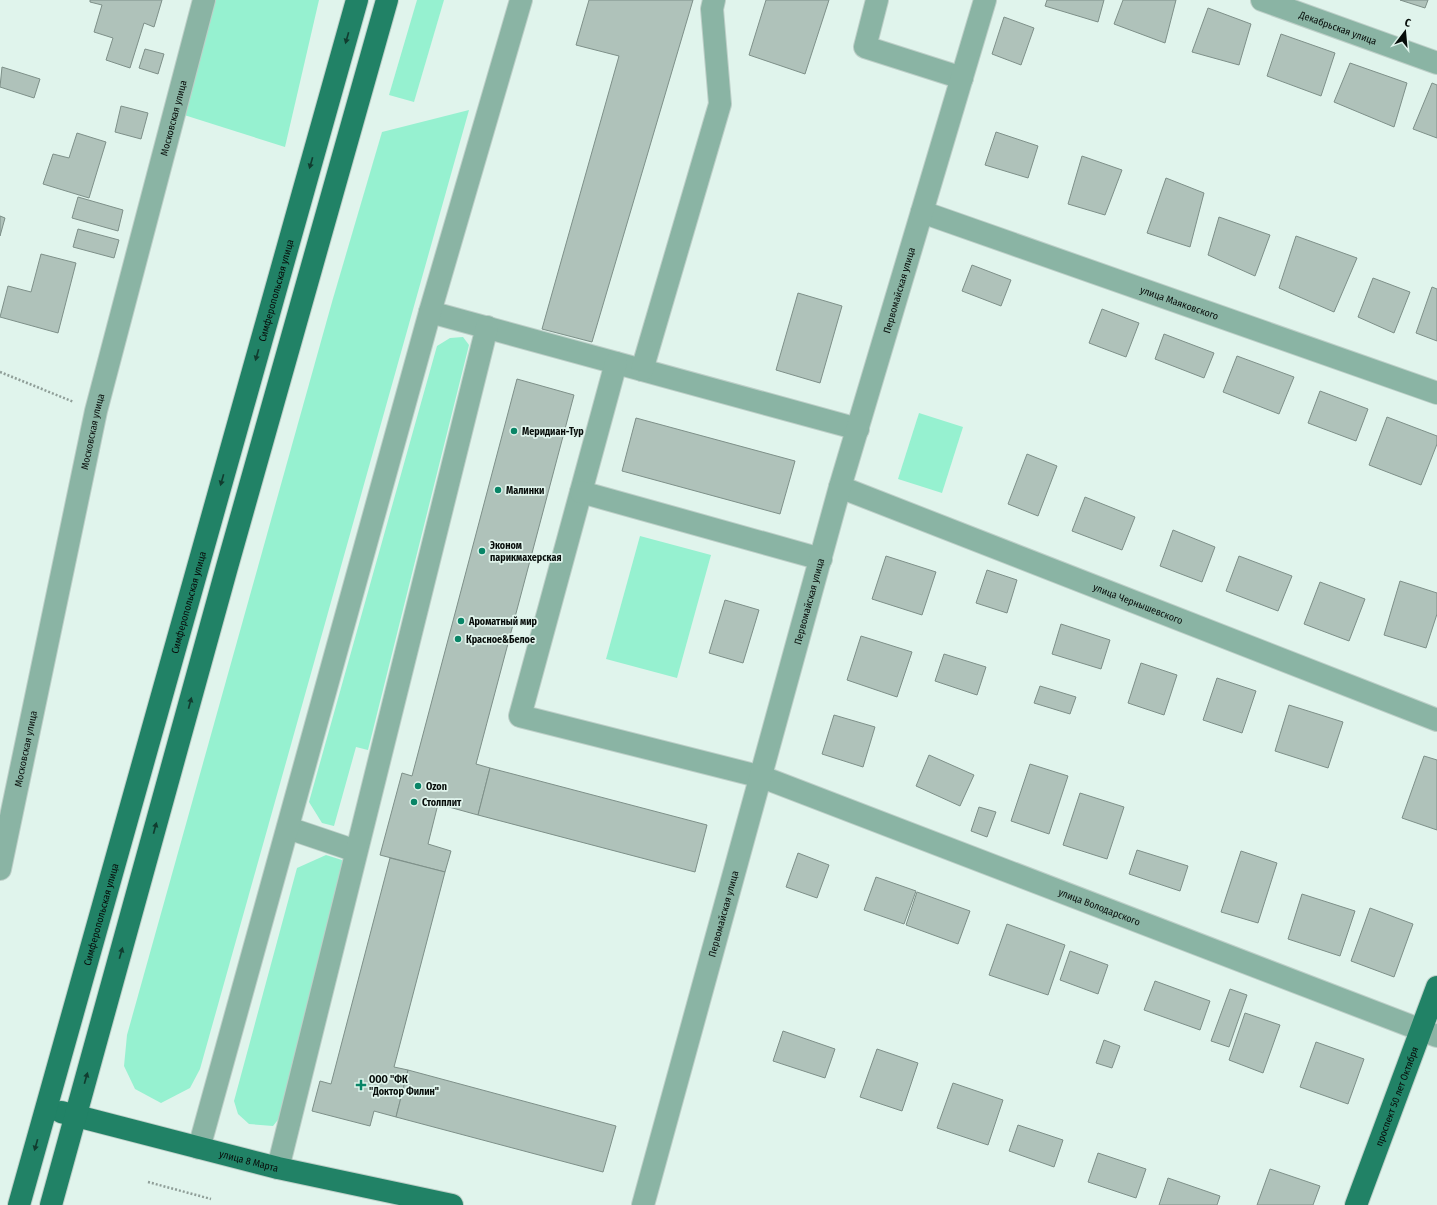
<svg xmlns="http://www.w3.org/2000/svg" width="1437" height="1205" viewBox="0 0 1437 1205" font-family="'Fira Sans Condensed',sans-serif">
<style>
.green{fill:#96f1d0}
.building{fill:#afc2ba;stroke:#7e9089}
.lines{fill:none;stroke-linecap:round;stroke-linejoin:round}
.minor-casing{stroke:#bdcfc8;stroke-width:24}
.major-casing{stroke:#bdcfc8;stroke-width:24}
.path{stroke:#8f9e98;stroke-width:2.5;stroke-dasharray:2 2;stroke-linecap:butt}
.minor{stroke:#8ab4a4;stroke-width:22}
.major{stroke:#218266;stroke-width:22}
.oneway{fill:#113c2f}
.poi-dot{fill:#098567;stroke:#e0f4ec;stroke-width:1.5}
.labels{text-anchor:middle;stroke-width:3.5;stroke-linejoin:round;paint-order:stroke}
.street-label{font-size:10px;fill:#070d0a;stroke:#e0f4ec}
.poi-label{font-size:10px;font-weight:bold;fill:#070d0a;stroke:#e0f4ec;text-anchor:start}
</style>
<rect width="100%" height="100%" fill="#e0f4ec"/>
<g class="green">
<polygon points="212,0 319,0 285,147 181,114"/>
<polygon points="417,0 444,0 414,102 389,95"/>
<polygon points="469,110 200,1069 190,1088 161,1103 135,1089 124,1066 127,1035 332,302 382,132"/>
<polygon points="463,337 469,345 368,750 356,747 334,826 322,823 309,802 437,346 450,338"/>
<polygon points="919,413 963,427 942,493 898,479"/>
<polygon points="640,536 711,555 677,678 606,659"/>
<polygon points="326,855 342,860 342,878 285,1111 273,1126 249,1124 238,1114 234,1101 297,868"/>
</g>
<g class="building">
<polygon points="90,0 162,0 154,27 144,23 130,68 106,60 113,38 94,32 102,5 90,2"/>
<polygon points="589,0 693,0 592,342 542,329 619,56 576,45"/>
<polygon points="766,0 829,0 805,74 749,55"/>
<polygon points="1047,0 1104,0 1098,22 1045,6"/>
<polygon points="1123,0 1176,0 1165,43 1114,24"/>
<polygon points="1400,0 1428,0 1425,8"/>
<polygon points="1208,8 1251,24 1239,65 1192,52"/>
<polygon points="1004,17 1034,28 1021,65 992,54"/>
<polygon points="1281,34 1335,53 1321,96 1267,76"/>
<polygon points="145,49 164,54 158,74 139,68"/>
<polygon points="1350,63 1407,83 1394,127 1334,102"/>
<polygon points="2,67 40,79 34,98 0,87"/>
<polygon points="1432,83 1437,85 1437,138 1413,129"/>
<polygon points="121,106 148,113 141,139 115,132"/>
<polygon points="996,132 1038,146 1028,178 985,165"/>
<polygon points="77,133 106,142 89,198 43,184 53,154 69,158"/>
<polygon points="1082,156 1122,170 1105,215 1068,204"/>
<polygon points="1166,178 1204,193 1190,247 1147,233"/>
<polygon points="78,197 123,210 118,231 72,218"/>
<polygon points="0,216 5,218 0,236"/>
<polygon points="1219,217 1270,235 1255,276 1208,255"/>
<polygon points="78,229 119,240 114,258 73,247"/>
<polygon points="1296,236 1357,258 1334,312 1279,288"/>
<polygon points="41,254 76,263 58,333 0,317 8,286 31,292"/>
<polygon points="972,265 1011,280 1001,306 962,291"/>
<polygon points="1373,278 1410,292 1394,333 1358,317"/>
<polygon points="1432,287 1437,289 1437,341 1416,333"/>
<polygon points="798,293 842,306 820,383 776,370"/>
<polygon points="1102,309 1139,323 1126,357 1089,343"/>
<polygon points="1164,334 1214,353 1204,378 1155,359"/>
<polygon points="1237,356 1294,377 1279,414 1223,392"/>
<polygon points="517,379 574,395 476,764 490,768 478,815 438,804 428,844 451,851 445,872 380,855 402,773 412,776"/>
<polygon points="1320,391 1368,409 1356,441 1308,423"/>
<polygon points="1387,417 1437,436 1437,444 1421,485 1369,465"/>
<polygon points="636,418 795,461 780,514 622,471"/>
<polygon points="1027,454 1057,466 1038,516 1008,504"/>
<polygon points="1085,497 1135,517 1122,550 1072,531"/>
<polygon points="1173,530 1215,547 1202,582 1160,566"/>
<polygon points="886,556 936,572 922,615 872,599"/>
<polygon points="1239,556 1292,576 1278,611 1226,591"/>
<polygon points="987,570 1017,580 1007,613 976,603"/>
<polygon points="1400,581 1437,593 1437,614 1426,648 1384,635"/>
<polygon points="1320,582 1365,599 1349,641 1304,624"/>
<polygon points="725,600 759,610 743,663 709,653"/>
<polygon points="1061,624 1110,640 1101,669 1052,654"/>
<polygon points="861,636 912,652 897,697 847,680"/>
<polygon points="944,654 986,667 977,695 935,681"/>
<polygon points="1141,663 1177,675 1164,715 1128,703"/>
<polygon points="1217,678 1256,691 1242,733 1203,720"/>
<polygon points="1040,686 1076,697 1070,714 1034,703"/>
<polygon points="1289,705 1343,722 1328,768 1275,751"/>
<polygon points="834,715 875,727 863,767 822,754"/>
<polygon points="929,755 974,775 960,806 916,786"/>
<polygon points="1424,756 1437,760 1437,830 1402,818"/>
<polygon points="1030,764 1068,776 1049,834 1011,821"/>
<polygon points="490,768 707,825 695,872 478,815"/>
<polygon points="1080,793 1124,807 1107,859 1063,845"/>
<polygon points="979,807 996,812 987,837 971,831"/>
<polygon points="1137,850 1188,866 1180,891 1129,874"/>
<polygon points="1241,851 1277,863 1258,923 1221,912"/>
<polygon points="798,853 829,865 817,898 786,887"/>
<polygon points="390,858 445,872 394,1067 408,1070 396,1117 374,1111 370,1126 312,1111 320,1081 331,1084"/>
<polygon points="876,877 916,891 904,924 864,910"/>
<polygon points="917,892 970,911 958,944 906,925"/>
<polygon points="1302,894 1355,911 1340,956 1288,939"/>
<polygon points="1370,908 1413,924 1394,977 1351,961"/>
<polygon points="1007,924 1065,945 1048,995 989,975"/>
<polygon points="1070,951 1108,965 1098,994 1060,980"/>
<polygon points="1155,981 1210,1001 1200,1030 1144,1010"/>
<polygon points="1230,989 1247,995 1229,1047 1211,1041"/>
<polygon points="1245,1013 1280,1025 1263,1073 1229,1060"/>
<polygon points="783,1031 835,1049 825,1078 773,1061"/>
<polygon points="1104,1040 1120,1046 1112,1068 1096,1063"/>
<polygon points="1316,1042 1364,1059 1348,1104 1300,1087"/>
<polygon points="877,1049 918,1063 902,1111 860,1097"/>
<polygon points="408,1070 616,1126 603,1172 396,1117"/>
<polygon points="953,1083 1003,1100 988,1145 937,1128"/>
<polygon points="1018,1125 1063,1140 1054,1167 1009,1151"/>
<polygon points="1098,1153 1146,1169 1136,1198 1088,1182"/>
<polygon points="1270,1169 1320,1186 1313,1205 1257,1205"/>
<polygon points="1168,1178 1220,1196 1217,1205 1159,1205"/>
</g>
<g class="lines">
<defs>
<g id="minor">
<polyline points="877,0 865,47 962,78"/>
<path id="s1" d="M 1262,0 L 1437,63"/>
<path id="s2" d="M 922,212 L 1437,393"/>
<polyline points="430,312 858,429"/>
<path id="s3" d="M 616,363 L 520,716 L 762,777 L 1437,1036"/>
<polyline points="642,370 720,104 712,9 714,0"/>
<path id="s4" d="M 840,487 L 1437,720"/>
<polyline points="581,492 821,559"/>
<polyline points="288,828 356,851"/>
<path id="s5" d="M 0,869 L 96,411 L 204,0"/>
<polyline points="199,1148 430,312 521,0"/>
<polyline points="278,1168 487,327"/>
<path id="s6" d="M 643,1205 L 840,487 L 985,0"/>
</g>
<g id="major">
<path id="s7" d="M 61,1112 L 278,1168 L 452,1205"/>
<path id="s8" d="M 19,1205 L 357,0"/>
<polyline points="51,1205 227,567 387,0"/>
<path id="s9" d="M 1356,1205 L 1437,987"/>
</g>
</defs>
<use href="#minor" class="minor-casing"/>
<use href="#major" class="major-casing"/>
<g class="path">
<polyline points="0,372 74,402"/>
<polyline points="148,1182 211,1199"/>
</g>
<use href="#minor" class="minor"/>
<use href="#major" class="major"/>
</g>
<defs><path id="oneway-solid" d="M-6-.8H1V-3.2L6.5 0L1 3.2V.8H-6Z"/></defs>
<g class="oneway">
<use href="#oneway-solid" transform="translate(347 38) rotate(106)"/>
<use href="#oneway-solid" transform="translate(311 163) rotate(106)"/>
<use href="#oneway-solid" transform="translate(257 355) rotate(106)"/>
<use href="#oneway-solid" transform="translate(222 480) rotate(106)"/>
<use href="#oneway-solid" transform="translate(190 703) rotate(-75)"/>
<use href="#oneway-solid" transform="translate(155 828) rotate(-75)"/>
<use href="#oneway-solid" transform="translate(121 953) rotate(-74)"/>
<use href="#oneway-solid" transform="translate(86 1078) rotate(-74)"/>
<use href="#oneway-solid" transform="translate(36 1145) rotate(106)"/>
</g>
<g class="poi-dot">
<circle cx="514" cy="431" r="4"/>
<circle cx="498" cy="490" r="4"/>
<circle cx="482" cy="551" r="4"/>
<circle cx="461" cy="621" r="4"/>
<circle cx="458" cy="639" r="4"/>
<circle cx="418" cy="786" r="4"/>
<circle cx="414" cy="802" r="4"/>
<path d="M359 1079h4v4h4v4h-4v4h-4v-4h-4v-4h4z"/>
</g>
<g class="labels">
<g class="street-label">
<text dy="4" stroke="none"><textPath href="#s1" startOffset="81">Декабрьская улица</textPath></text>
<text dy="4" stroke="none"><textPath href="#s5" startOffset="771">Московская улица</textPath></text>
<text dy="4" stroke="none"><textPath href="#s8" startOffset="950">Симферопольская улица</textPath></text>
<text dy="4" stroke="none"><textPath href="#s6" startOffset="950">Первомайская улица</textPath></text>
<text dy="4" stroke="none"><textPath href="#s2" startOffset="273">улица Маяковского</textPath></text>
<text dy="4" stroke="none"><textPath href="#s5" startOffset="447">Московская улица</textPath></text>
<text dy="4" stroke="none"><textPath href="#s6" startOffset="626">Первомайская улица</textPath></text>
<text dy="4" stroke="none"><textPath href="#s8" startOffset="626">Симферопольская улица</textPath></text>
<text dy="4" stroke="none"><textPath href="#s4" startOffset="320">улица Чернышевского</textPath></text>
<text dy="4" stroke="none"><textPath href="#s5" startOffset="123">Московская улица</textPath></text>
<text dy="4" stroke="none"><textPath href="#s3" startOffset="977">улица Володарского</textPath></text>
<text dy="4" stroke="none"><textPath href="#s8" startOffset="302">Симферопольская улица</textPath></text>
<text dy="4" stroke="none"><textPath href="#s6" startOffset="302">Первомайская улица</textPath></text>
<text dy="4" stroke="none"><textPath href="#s9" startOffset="116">проспект 50 лет Октября</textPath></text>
<text dy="4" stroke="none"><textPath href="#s7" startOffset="194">улица 8 Марта</textPath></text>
</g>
<g class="poi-label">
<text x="522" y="435">Меридиан-Тур</text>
<text x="506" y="494">Малинки</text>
<text x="490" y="549">Эконом<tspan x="490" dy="12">парикмахерская</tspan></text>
<text x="469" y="625">Ароматный мир</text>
<text x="466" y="643">Красное&amp;Белое</text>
<text x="426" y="790">Ozon</text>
<text x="422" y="806">Столплит</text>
<text x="369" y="1083">ООО "ФК<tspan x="369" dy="12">"Доктор Филин"</tspan></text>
</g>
</g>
<g transform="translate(1405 32) rotate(16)" stroke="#e0f4ec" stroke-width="3" paint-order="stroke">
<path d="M0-3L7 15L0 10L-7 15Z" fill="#070d0a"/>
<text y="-6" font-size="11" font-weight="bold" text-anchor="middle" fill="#070d0a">С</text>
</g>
</svg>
